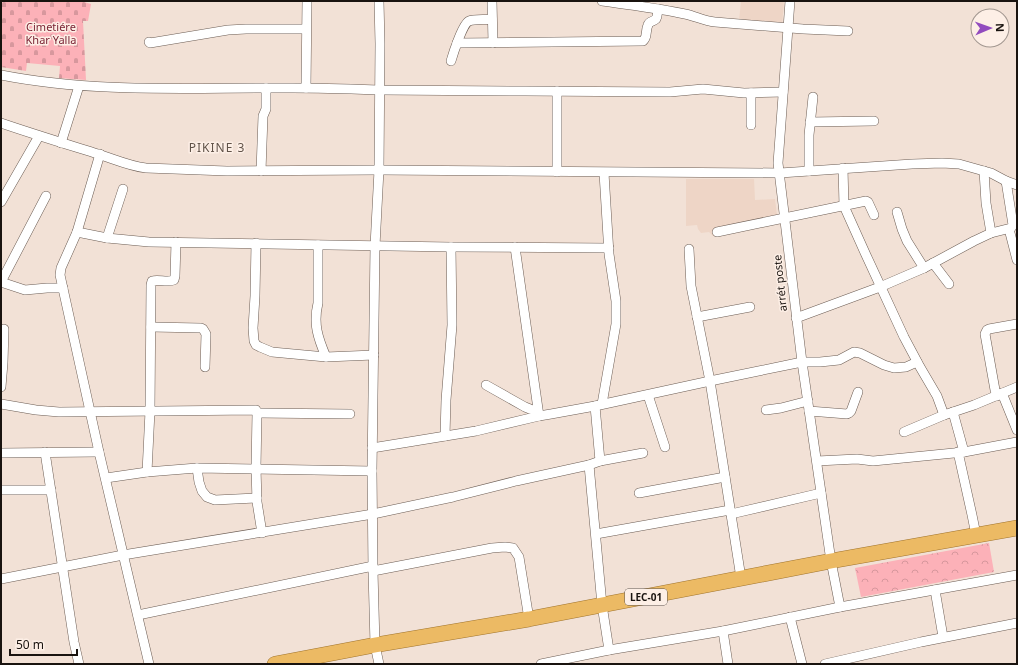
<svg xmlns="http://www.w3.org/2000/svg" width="1018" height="665" viewBox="0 0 1018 665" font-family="'Noto Sans',sans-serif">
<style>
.built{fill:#eed5c6}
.forest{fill:url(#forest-crowns)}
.cemetery{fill:url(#cemetery-stones)}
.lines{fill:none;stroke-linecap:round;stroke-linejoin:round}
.minor-casing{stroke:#6c5d54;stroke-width:10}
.trunk-casing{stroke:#a0742d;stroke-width:16}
.minor{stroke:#fff;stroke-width:9}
.trunk{stroke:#ecba64;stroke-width:15}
.labels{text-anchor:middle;stroke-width:3;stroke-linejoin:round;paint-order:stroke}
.shield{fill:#fdefe6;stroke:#5d5550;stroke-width:1}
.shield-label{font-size:10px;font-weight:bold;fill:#19130f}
.park-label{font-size:11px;fill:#771e30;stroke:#fdefe6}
.street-label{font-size:11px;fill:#19130f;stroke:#fdefe6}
.neighbourhood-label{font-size:12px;letter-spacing:1px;fill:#615349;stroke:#fdefe6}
</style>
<defs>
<pattern id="forest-crowns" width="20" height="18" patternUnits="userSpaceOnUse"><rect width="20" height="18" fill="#fcb1b8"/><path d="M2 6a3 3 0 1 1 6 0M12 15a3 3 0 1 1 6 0" fill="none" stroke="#d7979d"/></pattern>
<pattern id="cemetery-stones" width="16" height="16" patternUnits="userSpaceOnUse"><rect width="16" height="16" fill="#fcb1b8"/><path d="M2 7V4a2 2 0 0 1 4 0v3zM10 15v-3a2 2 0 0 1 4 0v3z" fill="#d7979d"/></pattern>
</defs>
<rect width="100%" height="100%" fill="#f2e1d6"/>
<g class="built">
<polygon points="741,1 784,1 782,25 739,21"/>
<polygon points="686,179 754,179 755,200 775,199 778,223 727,234 713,236 709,232 701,233 698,229 697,225 686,226"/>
</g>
<polygon class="forest" points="989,543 994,572 861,597 855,568"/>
<polygon class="cemetery" points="3,1 84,1 84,2 91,4 88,21 83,21 86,80 59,78 60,66 27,63 26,71 1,67 1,5"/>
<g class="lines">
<defs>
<g id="minor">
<polyline points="379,1 380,44 379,170 375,246 372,471 373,571 375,645 379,664"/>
<polyline points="492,1 493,43"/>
<path d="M 602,1 C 629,5 658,8 685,14 C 695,16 704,21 715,22 L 803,29 L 848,31"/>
<polyline points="790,1 778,163 802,362 831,561 840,607"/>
<polyline points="149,42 150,43 228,30 246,29 306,29"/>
<path d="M 457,43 L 643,41 C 648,37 645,31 648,25 C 649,21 653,22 656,19 C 658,16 657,12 658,9"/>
<path d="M 451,61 C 453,54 463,23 469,21 C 474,19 486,20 492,19"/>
<path d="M 1,75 C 97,94 196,87 293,88 C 322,88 351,89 381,90 C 477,91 574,91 670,92 L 703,89 L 744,93 L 783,92"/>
<polyline points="306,88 307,1"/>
<polyline points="557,91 557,172"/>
<polyline points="810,122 874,121"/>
<path d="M 1,123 C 33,134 66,144 98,154 C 114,159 129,166 146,168 L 227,171 L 379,170 L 780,173 L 912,164 L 942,163 L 959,164 L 991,173 L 1006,181 L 1017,185"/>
<polyline points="751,125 751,93"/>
<polyline points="61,143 79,86"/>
<polyline points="100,154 77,232 61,268 60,275 99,452 149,664"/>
<polyline points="843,168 844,206 866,255 904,337 920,367 937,396 944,415"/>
<polyline points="261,171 263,116 266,109 266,88"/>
<polyline points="809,171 809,135 813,97"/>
<polyline points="984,171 986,203 991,233"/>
<polyline points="1,202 39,136"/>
<polyline points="897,212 902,229 907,241 924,268"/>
<polyline points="1009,229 1017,260"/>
<polyline points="77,232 107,238 149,242 451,247 609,248"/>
<polyline points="717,232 866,201 868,202 874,215"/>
<polyline points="107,238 123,189"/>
<polyline points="256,243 255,296 253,328 254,341 256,345 260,347 272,352 326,357"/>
<path d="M 318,245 L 318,303 C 313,324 318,338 326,357 L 374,355"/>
<polyline points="515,247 539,416"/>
<polyline points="689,249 691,286 710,381 741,578"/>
<polyline points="933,263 949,284"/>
<polyline points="1,282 46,196"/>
<polyline points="1,282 25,290 47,288 63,288"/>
<polyline points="697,317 750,307"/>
<polyline points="796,318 880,287 924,268 974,241 991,233 1011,228 1013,225 1006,181"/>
<polyline points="151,327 201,328 203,329 206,334 205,367"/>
<polyline points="486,385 525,407 530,409 537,411"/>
<polyline points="1,387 3,363 4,329"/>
<polyline points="1002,393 1017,430"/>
<polyline points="648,395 665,447"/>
<polyline points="997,396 995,390 985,334 987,330 989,329 1017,324"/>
<polyline points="1,404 36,410 59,412 256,410 257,413 256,468 257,502 262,533"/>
<polyline points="602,404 616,324 616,301 609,254 604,173"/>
<polyline points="595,406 600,461"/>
<polyline points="766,410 781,408 808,401"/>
<polyline points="809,411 847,414 849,413 851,411 858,392"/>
<polyline points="953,412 964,452"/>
<polyline points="257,413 350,414"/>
<polyline points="904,432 944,415 974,405 1017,387"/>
<polyline points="445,436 446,400 452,325 451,247"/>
<polyline points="372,448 476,431 539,416 551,414 595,406 710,381 802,362 820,362 839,360 854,352 860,353 884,365 894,368 906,367 917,362"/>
<polyline points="45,452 74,642 79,664"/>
<polyline points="958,452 972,515 976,535"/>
<polyline points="1,453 99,452"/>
<polyline points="817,461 857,459 873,461 964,452 1017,442"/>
<polyline points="589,465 602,605 609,650"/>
<polyline points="197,468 199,482 202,491 207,497 215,500 257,498"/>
<path d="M 147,472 L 150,411 L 151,285 L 152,281 C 159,279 167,283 174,280 L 175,276 L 176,242"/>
<polyline points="106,478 147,472 197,468 372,471"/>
<polyline points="1,490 51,490"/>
<polyline points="639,493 725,477"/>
<polyline points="731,514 821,493"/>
<polyline points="596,534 730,510"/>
<polyline points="373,571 492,548 505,547 513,548 519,557 529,619"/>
<polyline points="1,579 123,555 373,514 453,497 516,481 589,465 600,461 643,453"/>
<polyline points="935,590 943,637"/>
<polyline points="138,615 373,566"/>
<polyline points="790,617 802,664"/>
<polyline points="723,631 728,664"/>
<polyline points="541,664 609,650 723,631 840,607 1017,575"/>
<polyline points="825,664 921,642 1017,623"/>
</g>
<polyline id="trunk" points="275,664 375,645 529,619 831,561 1017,528"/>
</defs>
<use href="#minor" class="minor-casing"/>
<use href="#trunk" class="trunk-casing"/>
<use href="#minor" class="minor"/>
<use href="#trunk" class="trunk"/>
</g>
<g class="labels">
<rect class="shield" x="625" y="589" width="42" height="16" rx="3"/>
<g class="shield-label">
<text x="646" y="601">LEC-01</text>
</g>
<g class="park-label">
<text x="51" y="31">Cimetiére<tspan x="51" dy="13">Khar Yalla</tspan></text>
</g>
<g class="street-label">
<text transform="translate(780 283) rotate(-96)" y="4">arrét poste</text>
</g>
<g class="neighbourhood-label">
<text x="217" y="152">PIKINE 3</text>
</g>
</g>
<rect width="1018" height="665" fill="none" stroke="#19130f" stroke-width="4"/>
<g transform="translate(990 28) rotate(88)"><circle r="19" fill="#fdefe6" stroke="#a29790"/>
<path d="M0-3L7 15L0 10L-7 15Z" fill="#924bbe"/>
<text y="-6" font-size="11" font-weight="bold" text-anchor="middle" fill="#19130f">N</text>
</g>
<path d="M10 649v6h67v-6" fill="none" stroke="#19130f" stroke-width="2"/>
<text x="16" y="649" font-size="12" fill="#19130f" stroke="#fdefe6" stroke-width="3" paint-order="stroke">50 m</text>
</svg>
